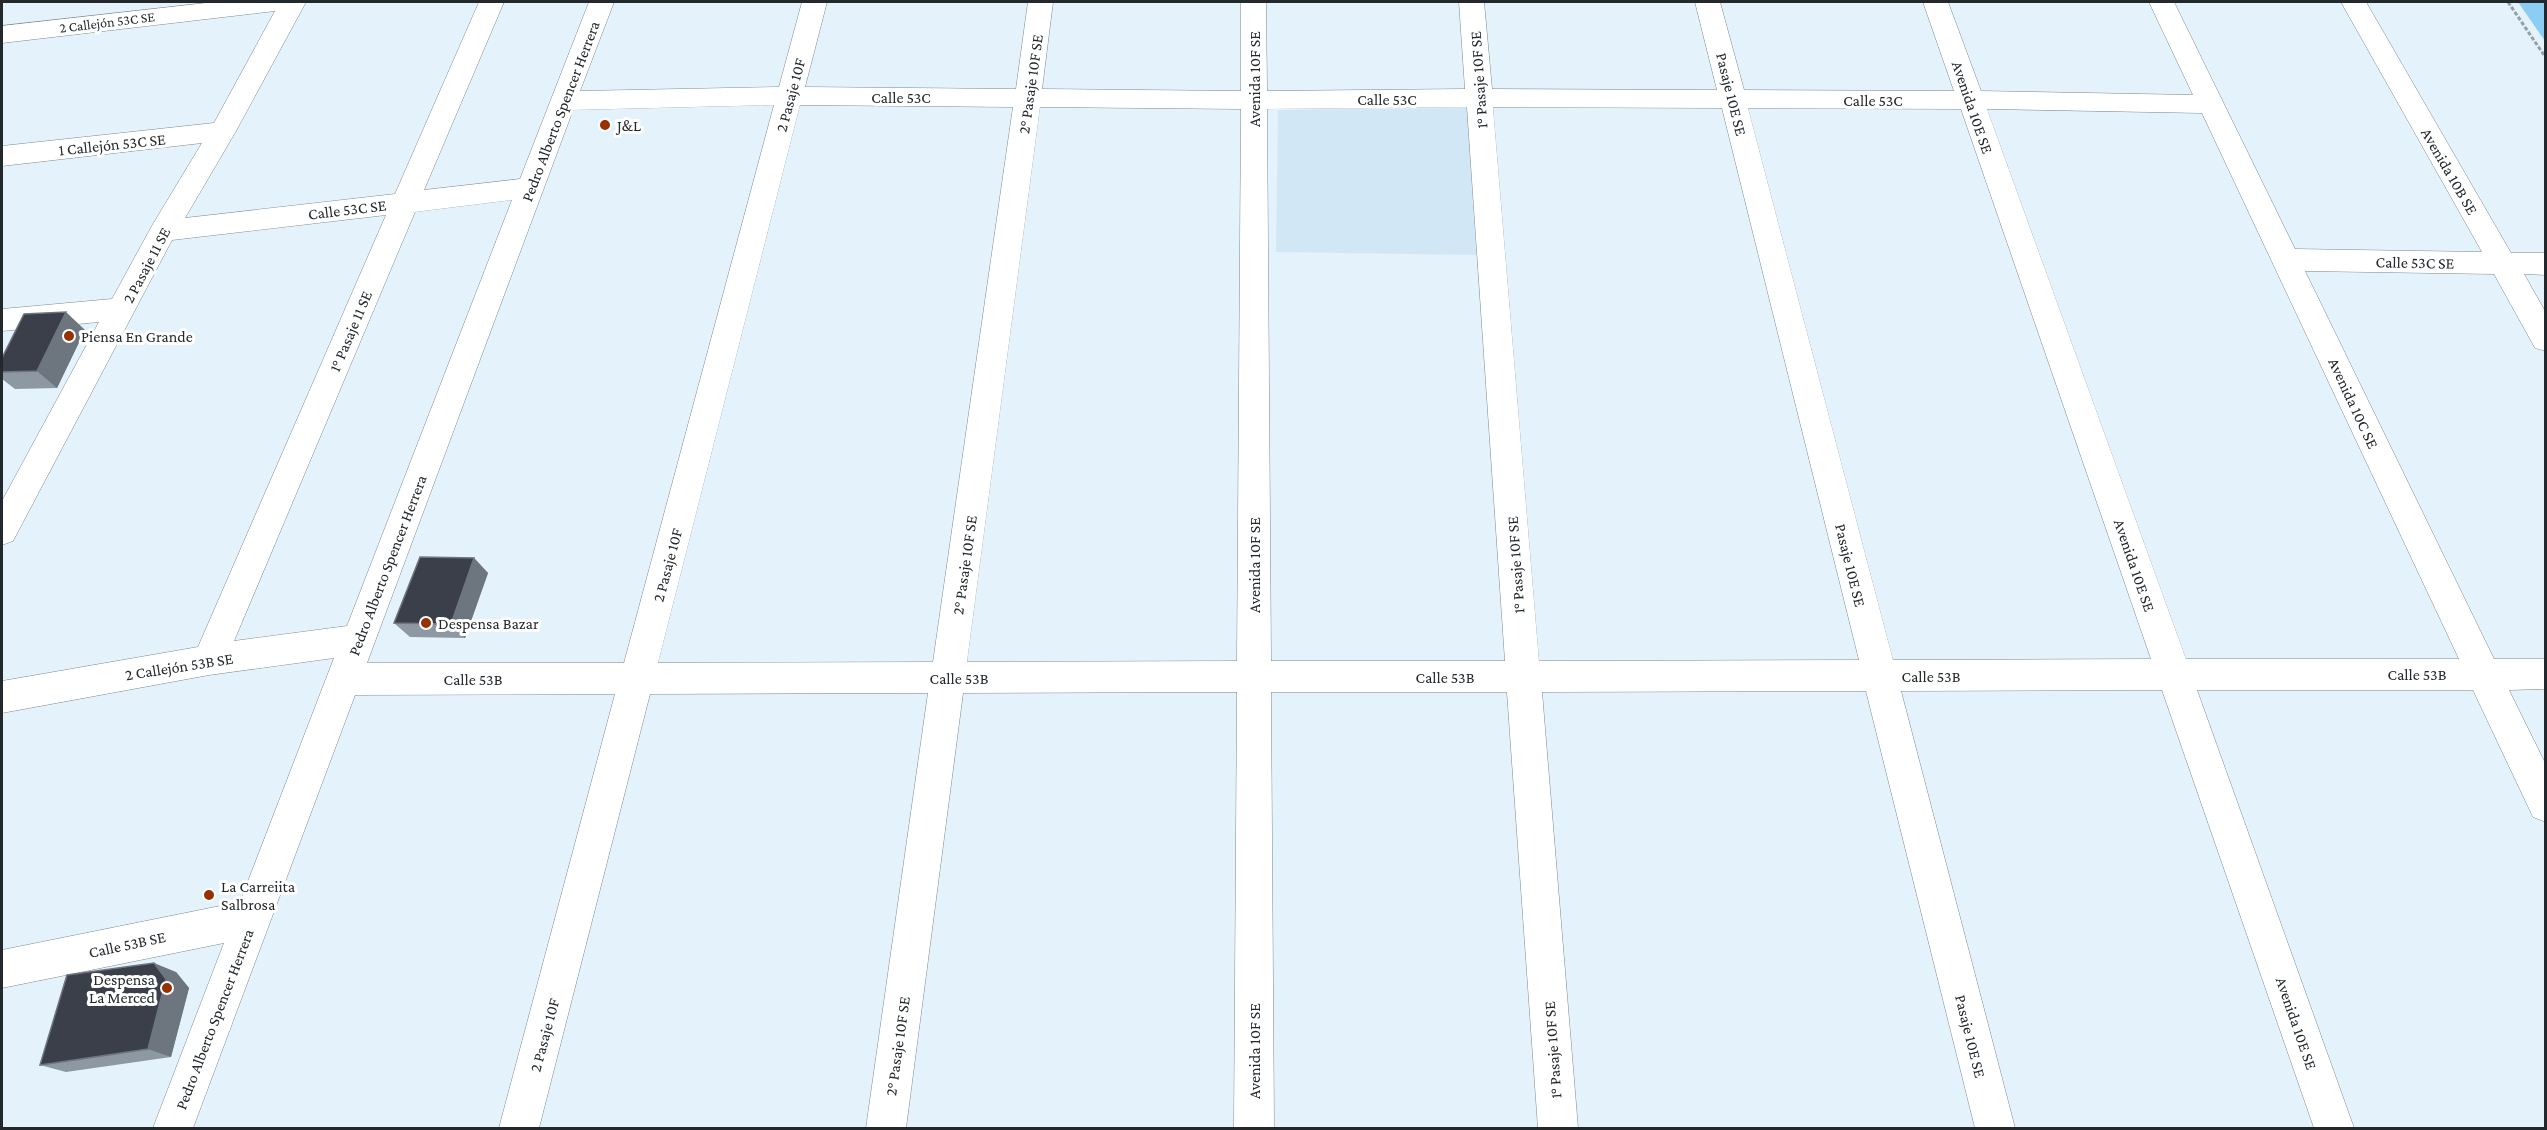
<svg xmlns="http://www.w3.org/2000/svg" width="2547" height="1130" viewBox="0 0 2547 1130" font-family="'Crimson Pro',serif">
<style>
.built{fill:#d1e7f5}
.green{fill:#8bcdf3}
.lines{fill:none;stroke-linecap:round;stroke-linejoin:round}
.minor-casing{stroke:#7c8a92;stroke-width:1}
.path{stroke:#95a0a7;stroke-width:3;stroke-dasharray:4 2;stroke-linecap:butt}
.minor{fill:#fff;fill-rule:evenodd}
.wall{fill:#8e98a2}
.shaded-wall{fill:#6d757f}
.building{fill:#3a3f4a;stroke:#6d757f;stroke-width:1.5}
.poi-dot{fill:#963100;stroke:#fff;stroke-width:2}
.labels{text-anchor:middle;stroke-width:6;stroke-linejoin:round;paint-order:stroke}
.far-street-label{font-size:14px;fill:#23282c;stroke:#fff}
.street-label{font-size:16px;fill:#23282c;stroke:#fff}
.poi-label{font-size:16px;fill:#23282c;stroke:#fff;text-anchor:start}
</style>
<rect width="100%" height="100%" fill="#e3f2fb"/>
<polygon class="built" points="1467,108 1476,255 1276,252 1278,110"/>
<polygon class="green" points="2518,2 2545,2 2545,41"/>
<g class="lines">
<defs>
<path id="minor" d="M 215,2 L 306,2 L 236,131 L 185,218 L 395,194 L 479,2 L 504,2 L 424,190 L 520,179 L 589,2 L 614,2 L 580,91 L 779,87 L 802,2 L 827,2 L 805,87 L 1016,89 L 1028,2 L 1053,2 L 1042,89 L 1241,91 L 1241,2 L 1266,2 L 1267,91 L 1465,89 L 1459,2 L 1484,2 L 1492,89 L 1717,90 L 1695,2 L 1720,2 L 1744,90 L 1954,91 L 1923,2 L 1948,2 L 1981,91 L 2193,95 L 2149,2 L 2174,2 L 2295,249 L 2482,252 L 2341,2 L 2366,2 L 2511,253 L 2546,253 L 2546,275 L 2524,274 L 2546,313 L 2546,351 L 2535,348 L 2494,274 L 2305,271 L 2494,659 L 2546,659 L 2546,689 L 2509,690 L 2546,765 L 2546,822 L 2533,817 L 2473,690 L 2197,690 L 2354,1128 L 2314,1128 L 2162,690 L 1901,691 L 2015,1128 L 1975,1128 L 1866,691 L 1542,692 L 1578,1128 L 1538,1128 L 1507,692 L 1271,692 L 1274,1128 L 1234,1128 L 1237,692 L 963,693 L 906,1128 L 866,1128 L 928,693 L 650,694 L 539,1128 L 499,1128 L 615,694 L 355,695 L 193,1128 L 153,1128 L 224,943 L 2,988 L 2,950 L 240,902 L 334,658 L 209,675 L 2,713 L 2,681 L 198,647 L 386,215 L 172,240 L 13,541 L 2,545 L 2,501 L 99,322 L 2,331 L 2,309 L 112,299 L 153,224 L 202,143 L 2,166 L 2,146 L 214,123 L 275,11 L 2,43 L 2,26 ZM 774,105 L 624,663 L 367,663 L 573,110 ZM 800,105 L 1013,107 L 933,662 L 658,663 ZM 1040,107 L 1241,109 L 1237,661 L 967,662 ZM 1467,107 L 1505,661 L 1271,661 L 1267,109 ZM 1493,107 L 1722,108 L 1859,660 L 1539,661 ZM 1748,108 L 1961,109 L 2151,659 L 1893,660 ZM 1987,109 L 2202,113 L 2459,659 L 2186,659 ZM 512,200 L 347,626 L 234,641 L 415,212 Z"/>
</defs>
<use href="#minor" class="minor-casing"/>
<polyline class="path" points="2508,2 2546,58"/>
<use href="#minor" class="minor"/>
</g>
<g class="wall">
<polygon points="85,330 57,388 15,389 2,379 2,358"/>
<polygon points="474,558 488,573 465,638 410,637 394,623"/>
<polygon points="176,972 189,988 171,1057 66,1072 40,1065"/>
</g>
<g class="shaded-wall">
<polygon points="66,312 85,330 57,388 37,371"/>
<polygon points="474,558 488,573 465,638 451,624"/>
<polygon points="154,963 176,972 189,988 171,1057 148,1049"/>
</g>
<g class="building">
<polygon points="66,312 37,371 2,372 2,358 24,314"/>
<polygon points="420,557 474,558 451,624 394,623"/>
<polygon points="154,963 166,979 148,1049 40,1065 67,975"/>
</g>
<g class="poi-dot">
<circle cx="605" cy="125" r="6"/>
<circle cx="69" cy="336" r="6"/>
<circle cx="426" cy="623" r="6"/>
<circle cx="209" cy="895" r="6"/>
<circle cx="167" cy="988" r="6"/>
</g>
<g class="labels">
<g class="far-street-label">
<text transform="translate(107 22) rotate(-7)" y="5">2 Callejón 53C SE</text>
</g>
<g class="street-label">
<text transform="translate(1254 79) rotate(-90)" y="6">Avenida 10F SE</text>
<text transform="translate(1478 80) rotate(-94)" y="6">1° Pasaje 10F SE</text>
<text transform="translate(1030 84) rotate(-82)" y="6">2° Pasaje 10F SE</text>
<text transform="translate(1732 94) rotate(76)" y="6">Pasaje 10E SE</text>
<text transform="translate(790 95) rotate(-75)" y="6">2 Pasaje 10F</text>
<text x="901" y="103">Calle 53C</text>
<text x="1387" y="105">Calle 53C</text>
<text x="1873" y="106">Calle 53C</text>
<text transform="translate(1973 107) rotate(71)" y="6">Avenida 10E SE</text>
<text transform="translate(560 111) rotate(-69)" y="6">Pedro Alberto Spencer Herrera</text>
<text transform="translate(112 144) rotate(-6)" y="6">1 Callejón 53C SE</text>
<text transform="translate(2450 171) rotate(60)" y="6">Avenida 10B SE</text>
<text transform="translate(347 209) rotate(-7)" y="6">Calle 53C SE</text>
<text transform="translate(2415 262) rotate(1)" y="6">Calle 53C SE</text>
<text transform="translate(146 265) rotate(-62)" y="6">2 Pasaje 11 SE</text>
<text transform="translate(350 331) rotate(-67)" y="6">1° Pasaje 11 SE</text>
<text transform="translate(2354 403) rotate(65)" y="6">Avenida 10C SE</text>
<text transform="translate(387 565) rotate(-69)" y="6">Pedro Alberto Spencer Herrera</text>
<text transform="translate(667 565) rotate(-75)" y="6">2 Pasaje 10F</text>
<text transform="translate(964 565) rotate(-82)" y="6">2° Pasaje 10F SE</text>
<text transform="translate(1254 565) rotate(-90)" y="6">Avenida 10F SE</text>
<text transform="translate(1515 565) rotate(-94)" y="6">1° Pasaje 10F SE</text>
<text transform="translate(1851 565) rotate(76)" y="6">Pasaje 10E SE</text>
<text transform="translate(2135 565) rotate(71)" y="6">Avenida 10E SE</text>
<text transform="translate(179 666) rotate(-9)" y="6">2 Callejón 53B SE</text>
<text x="2417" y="680">Calle 53B</text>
<text x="1931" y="682">Calle 53B</text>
<text x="1445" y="683">Calle 53B</text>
<text x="959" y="684">Calle 53B</text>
<text x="473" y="685">Calle 53B</text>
<text transform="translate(127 944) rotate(-12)" y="6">Calle 53B SE</text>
<text transform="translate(214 1019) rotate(-69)" y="6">Pedro Alberto Spencer Herrera</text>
<text transform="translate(2297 1023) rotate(71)" y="6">Avenida 10E SE</text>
<text transform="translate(544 1035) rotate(-75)" y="6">2 Pasaje 10F</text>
<text transform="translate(1971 1036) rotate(76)" y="6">Pasaje 10E SE</text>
<text transform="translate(897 1046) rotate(-82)" y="6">2° Pasaje 10F SE</text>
<text transform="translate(1552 1050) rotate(-94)" y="6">1° Pasaje 10F SE</text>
<text transform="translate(1254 1051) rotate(-90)" y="6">Avenida 10F SE</text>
</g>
<g class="poi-label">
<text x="617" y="131">J&amp;L</text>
<text x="81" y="342">Piensa En Grande</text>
<text x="438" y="629">Despensa Bazar</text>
<text x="221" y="892">La Carreiita<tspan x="221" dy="18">Salbrosa</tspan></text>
<text x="155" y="985" text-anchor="end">Despensa<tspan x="155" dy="18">La Merced</tspan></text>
</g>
</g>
<rect width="2547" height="1130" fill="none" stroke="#23282c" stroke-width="6"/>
</svg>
